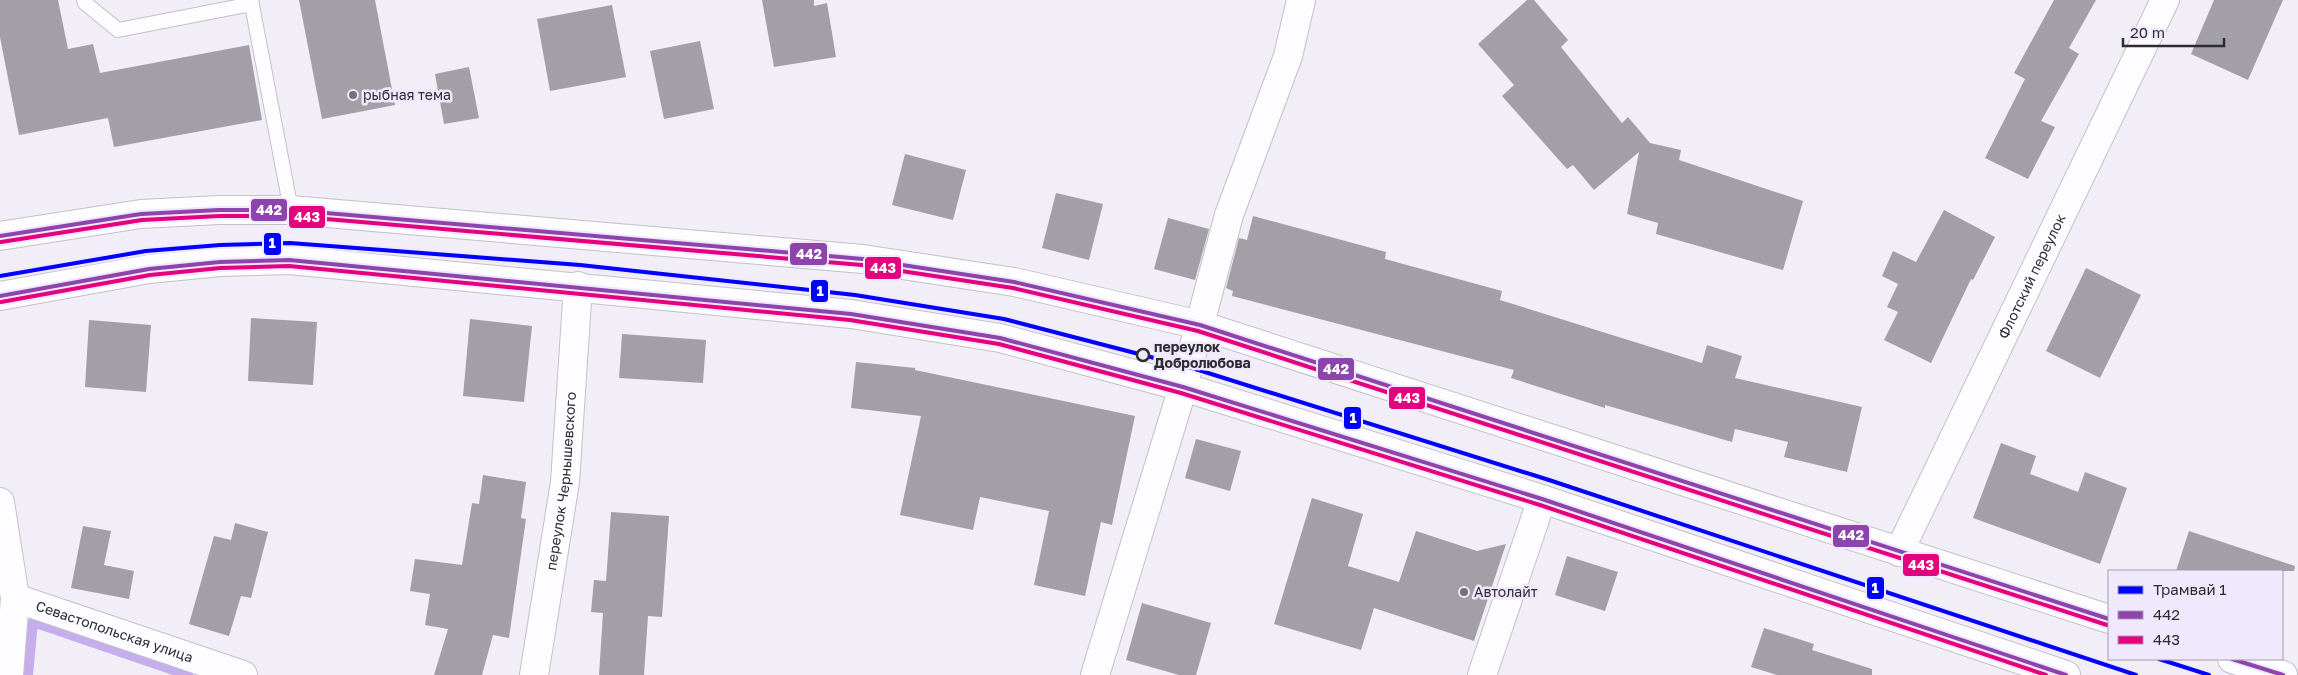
<svg xmlns="http://www.w3.org/2000/svg" width="2298" height="675" viewBox="0 0 2298 675" font-family="'Golos Text',sans-serif">
<style>
.lines{fill:none;stroke-linecap:round;stroke-linejoin:round}
.stream{stroke:#c6aeed;stroke-width:10}
.building{fill:#a29fa7}
.service-casing{stroke:#c3c0c9;stroke-width:16}
.minor-casing{stroke:#c3c0c9;stroke-width:30}
.secondary-casing{stroke:#c3c0c9;stroke-width:30}
.service{stroke:#fdfcfe;stroke-width:14}
.minor{stroke:#fdfcfe;stroke-width:28}
.secondary{stroke:#fdfcfe;stroke-width:28}
.bus-1-casing{stroke:#f0e9fd;stroke-width:8}
.bus-2-casing{stroke:#f0e9fd;stroke-width:8}
.bus-1{stroke:#8e44ad;stroke-width:4}
.bus-2{stroke:#e5007d;stroke-width:4}
.tram-1-casing{stroke:#f0e9fd;stroke-width:8}
.tram-1{stroke:#00f;stroke-width:4}
.poi-dot{fill:#727078;stroke:#f0e9fd;stroke-width:2}
.stop-dot{fill:#f0e9fd;stroke:#2e2c33;stroke-width:2.5}
.labels{text-anchor:middle;stroke-width:5;stroke-linejoin:round;paint-order:stroke}
.poi-label{font-size:14px;fill:#2e2c33;stroke:#f0e9fd;text-anchor:start}
.street-label{font-size:14px;fill:#2e2c33;stroke:#f0e9fd}
.stop-label{font-size:14px;font-weight:bold;fill:#2e2c33;stroke:#f0e9fd;text-anchor:start}
.line-badge{stroke:#f0e9fd;stroke-width:2}
.badge-label{font-size:14px;text-anchor:middle;font-weight:bold;fill:#fff}
</style>
<rect width="100%" height="100%" fill="#f1eef8"/>
<g class="lines">
<polyline class="stream" points="28,675 33,622 188,675"/>
</g>
<g class="building">
<polygon points="0,0 58,0 68,49 93,44 100,73 249,45 262,120 114,147 108,118 19,135 0,37"/>
<polygon points="299,0 375,0 395,105 322,119"/>
<polygon points="762,0 814,0 814,6 827,3 836,57 774,67"/>
<polygon points="1527,0 1534,0 1568,40 1561,47 1622,123 1628,117 1650,143 1681,150 1679,160 1803,201 1783,270 1656,234 1658,223 1627,214 1639,152 1594,190 1573,165 1567,169 1502,96 1514,85 1478,44"/>
<polygon points="2054,0 2096,0 2069,48 2079,54 2041,121 2055,127 2028,179 1985,158 2025,79 2014,73"/>
<polygon points="2214,0 2283,0 2248,80 2191,54"/>
<polygon points="612,5 626,77 550,91 537,19"/>
<polygon points="700,41 714,109 664,119 650,51"/>
<polygon points="469,67 479,118 444,124 435,74"/>
<polygon points="905,154 966,170 953,220 892,205"/>
<polygon points="1056,193 1103,204 1089,260 1042,248"/>
<polygon points="1944,210 1995,237 1973,280 1971,279 1931,363 1884,340 1898,312 1887,307 1898,284 1882,276 1893,251 1916,262"/>
<polygon points="1253,216 1386,252 1385,259 1502,291 1500,300 1702,363 1707,345 1742,356 1735,378 1862,407 1847,472 1784,457 1788,442 1735,429 1732,442 1605,405 1605,408 1511,378 1514,370 1232,296 1233,291 1226,288 1239,238 1247,240"/>
<polygon points="1168,218 1209,229 1195,280 1154,269"/>
<polygon points="2086,268 2141,295 2100,378 2046,351"/>
<polygon points="251,318 317,322 313,385 248,381"/>
<polygon points="470,319 532,326 524,402 463,396"/>
<polygon points="89,320 151,325 146,392 85,387"/>
<polygon points="622,334 706,340 703,383 619,378"/>
<polygon points="856,362 915,368 915,370 1135,416 1112,525 1101,522 1085,596 1034,585 1049,511 980,497 973,530 900,515 921,416 851,408"/>
<polygon points="1196,439 1241,451 1230,491 1185,478"/>
<polygon points="2001,443 2036,456 2030,474 2078,492 2085,472 2127,488 2100,564 1973,518"/>
<polygon points="483,475 526,482 521,518 526,519 509,638 493,635 482,675 434,675 448,629 425,625 430,594 410,591 415,559 462,565 472,503 479,504"/>
<polygon points="1312,498 1363,514 1348,566 1399,582 1416,531 1477,551 1506,544 1474,641 1374,608 1361,650 1274,624"/>
<polygon points="611,512 669,516 662,617 648,616 644,675 599,675 603,613 591,612 594,580 606,581"/>
<polygon points="235,523 268,532 251,598 241,596 229,636 189,624 214,536 231,540"/>
<polygon points="83,526 111,531 104,565 134,571 129,599 71,588"/>
<polygon points="2189,531 2295,566 2294,571 2176,571"/>
<polygon points="1567,556 1618,572 1605,611 1555,595"/>
<polygon points="1142,603 1211,623 1196,675 1179,675 1126,660"/>
<polygon points="1764,628 1814,644 1812,650 1872,669 1872,675 1777,675 1751,667"/>
</g>
<g class="lines">
<defs>
<g id="service">
<polyline points="84,0 85,3 118,30 252,4"/>
<polyline points="251,0 291,210"/>
</g>
<g id="minor">
<polyline points="0,502 15,598 9,675"/>
<path id="s1" d="M 1899,552 L 2165,0"/>
<path id="s2" d="M 15,598 L 243,675"/>
<path id="s3" d="M 534,675 L 565,482 L 578,286"/>
<polyline points="1095,675 1183,387 1229,215 1288,56 1301,0"/>
<polyline points="1482,675 1542,499"/>
</g>
<g id="secondary">
<polyline points="0,236 141,214 219,210 291,210 863,259 1014,282 1200,325 2109,619"/>
<polyline points="0,296 149,269 220,262 289,260 851,314 1000,338 1183,387 1542,499 2066,675"/>
<polyline points="2232,659 2283,675"/>
</g>
</defs>
<use href="#service" class="service-casing"/>
<use href="#minor" class="minor-casing"/>
<use href="#secondary" class="secondary-casing"/>
<use href="#service" class="service"/>
<use href="#minor" class="minor"/>
<use href="#secondary" class="secondary"/>
<defs>
<g id="bus-1">
<polyline points="0,236 141,214 219,210 291,210 863,259 1014,282 1200,325 2109,619"/>
<polyline points="0,296 149,269 220,262 289,260 851,314 1000,338 1183,387 1542,499 2066,675"/>
<polyline points="2232,659 2283,675"/>
</g>
<g id="bus-2">
<polyline points="1,242 142,220 219,216 291,216 862,265 1013,288 1198,331 2107,625"/>
<polyline points="1,302 150,275 220,268 289,266 850,320 999,344 1181,393 1540,505 2046,675"/>
</g>
</defs>
<use href="#bus-1" class="bus-1-casing"/>
<use href="#bus-2" class="bus-2-casing"/>
<use href="#bus-1" class="bus-1"/>
<use href="#bus-2" class="bus-2"/>
<defs>
<g id="tram-1">
<polyline points="0,276 146,251 220,245 290,243 580,265 855,295 1004,319 1189,367 1549,480 2136,675"/>
<polyline points="2159,659 2209,675"/>
</g>
</defs>
<use href="#tram-1" class="tram-1-casing"/>
<use href="#tram-1" class="tram-1"/>
</g>
<g class="poi-dot">
<circle cx="353" cy="95" r="5"/>
<circle cx="1464" cy="592" r="5"/>
</g>
<circle class="stop-dot" cx="1143" cy="355" r="6"/>
<g class="labels">
<g class="poi-label">
<text x="363" y="100">рыбная тема</text>
<text x="1474" y="597">Автолайт</text>
</g>
<g class="street-label">
<text dy="5" stroke="none"><textPath href="#s1" startOffset="306">Флотский переулок</textPath></text>
<text dy="5" stroke="none"><textPath href="#s3" startOffset="196">переулок Чернышевского</textPath></text>
<text dy="5" stroke="none"><textPath href="#s2" startOffset="105">Севастопольская улица</textPath></text>
</g>
<g class="stop-label">
<text x="1154" y="352">переулок<tspan x="1154" dy="16">Добролюбова</tspan></text>
</g>
</g>
<g class="line-badge">
<rect x="250" y="198" width="38" height="24" rx="5" fill="#8e44ad"/>
<rect x="288" y="205" width="38" height="24" rx="5" fill="#e5007d"/>
<rect x="263" y="232" width="19" height="24" rx="5" fill="#00f"/>
<rect x="789" y="242" width="39" height="24" rx="5" fill="#8e44ad"/>
<rect x="864" y="256" width="38" height="24" rx="5" fill="#e5007d"/>
<rect x="810" y="279" width="19" height="24" rx="5" fill="#00f"/>
<rect x="1317" y="357" width="38" height="24" rx="5" fill="#8e44ad"/>
<rect x="1388" y="386" width="38" height="24" rx="5" fill="#e5007d"/>
<rect x="1343" y="406" width="19" height="24" rx="5" fill="#00f"/>
<rect x="1832" y="524" width="38" height="24" rx="5" fill="#8e44ad"/>
<rect x="1902" y="553" width="38" height="24" rx="5" fill="#e5007d"/>
<rect x="1866" y="576" width="19" height="24" rx="5" fill="#00f"/>
</g>
<g class="badge-label">
<text x="269" y="215">442</text>
<text x="307" y="222">443</text>
<text x="272" y="248">1</text>
<text x="809" y="259">442</text>
<text x="883" y="273">443</text>
<text x="820" y="296">1</text>
<text x="1336" y="374">442</text>
<text x="1407" y="403">443</text>
<text x="1353" y="423">1</text>
<text x="1851" y="540">442</text>
<text x="1921" y="570">443</text>
<text x="1875" y="593">1</text>
</g>
<rect x="2108" y="570" width="175" height="90" fill="#f0e9fd" stroke="#a29dac"/>
<rect x="2118" y="586" width="25" height="8" fill="#0000ff" stroke="#a29dac"/>
<text x="2153" y="595" font-size="15" fill="#2e2c33">Трамвай 1</text>
<rect x="2118" y="611" width="25" height="8" fill="#8e44ad" stroke="#a29dac"/>
<text x="2153" y="620" font-size="15" fill="#2e2c33">442</text>
<rect x="2118" y="636" width="25" height="8" fill="#e5007d" stroke="#a29dac"/>
<text x="2153" y="645" font-size="15" fill="#2e2c33">443</text>
<path d="M2123 38v8h101v-8" fill="none" stroke="#2e2c33" stroke-width="2.5"/>
<text x="2130" y="38" font-size="15" fill="#2e2c33" stroke="#f0e9fd" stroke-width="4" paint-order="stroke">20 m</text>
</svg>
